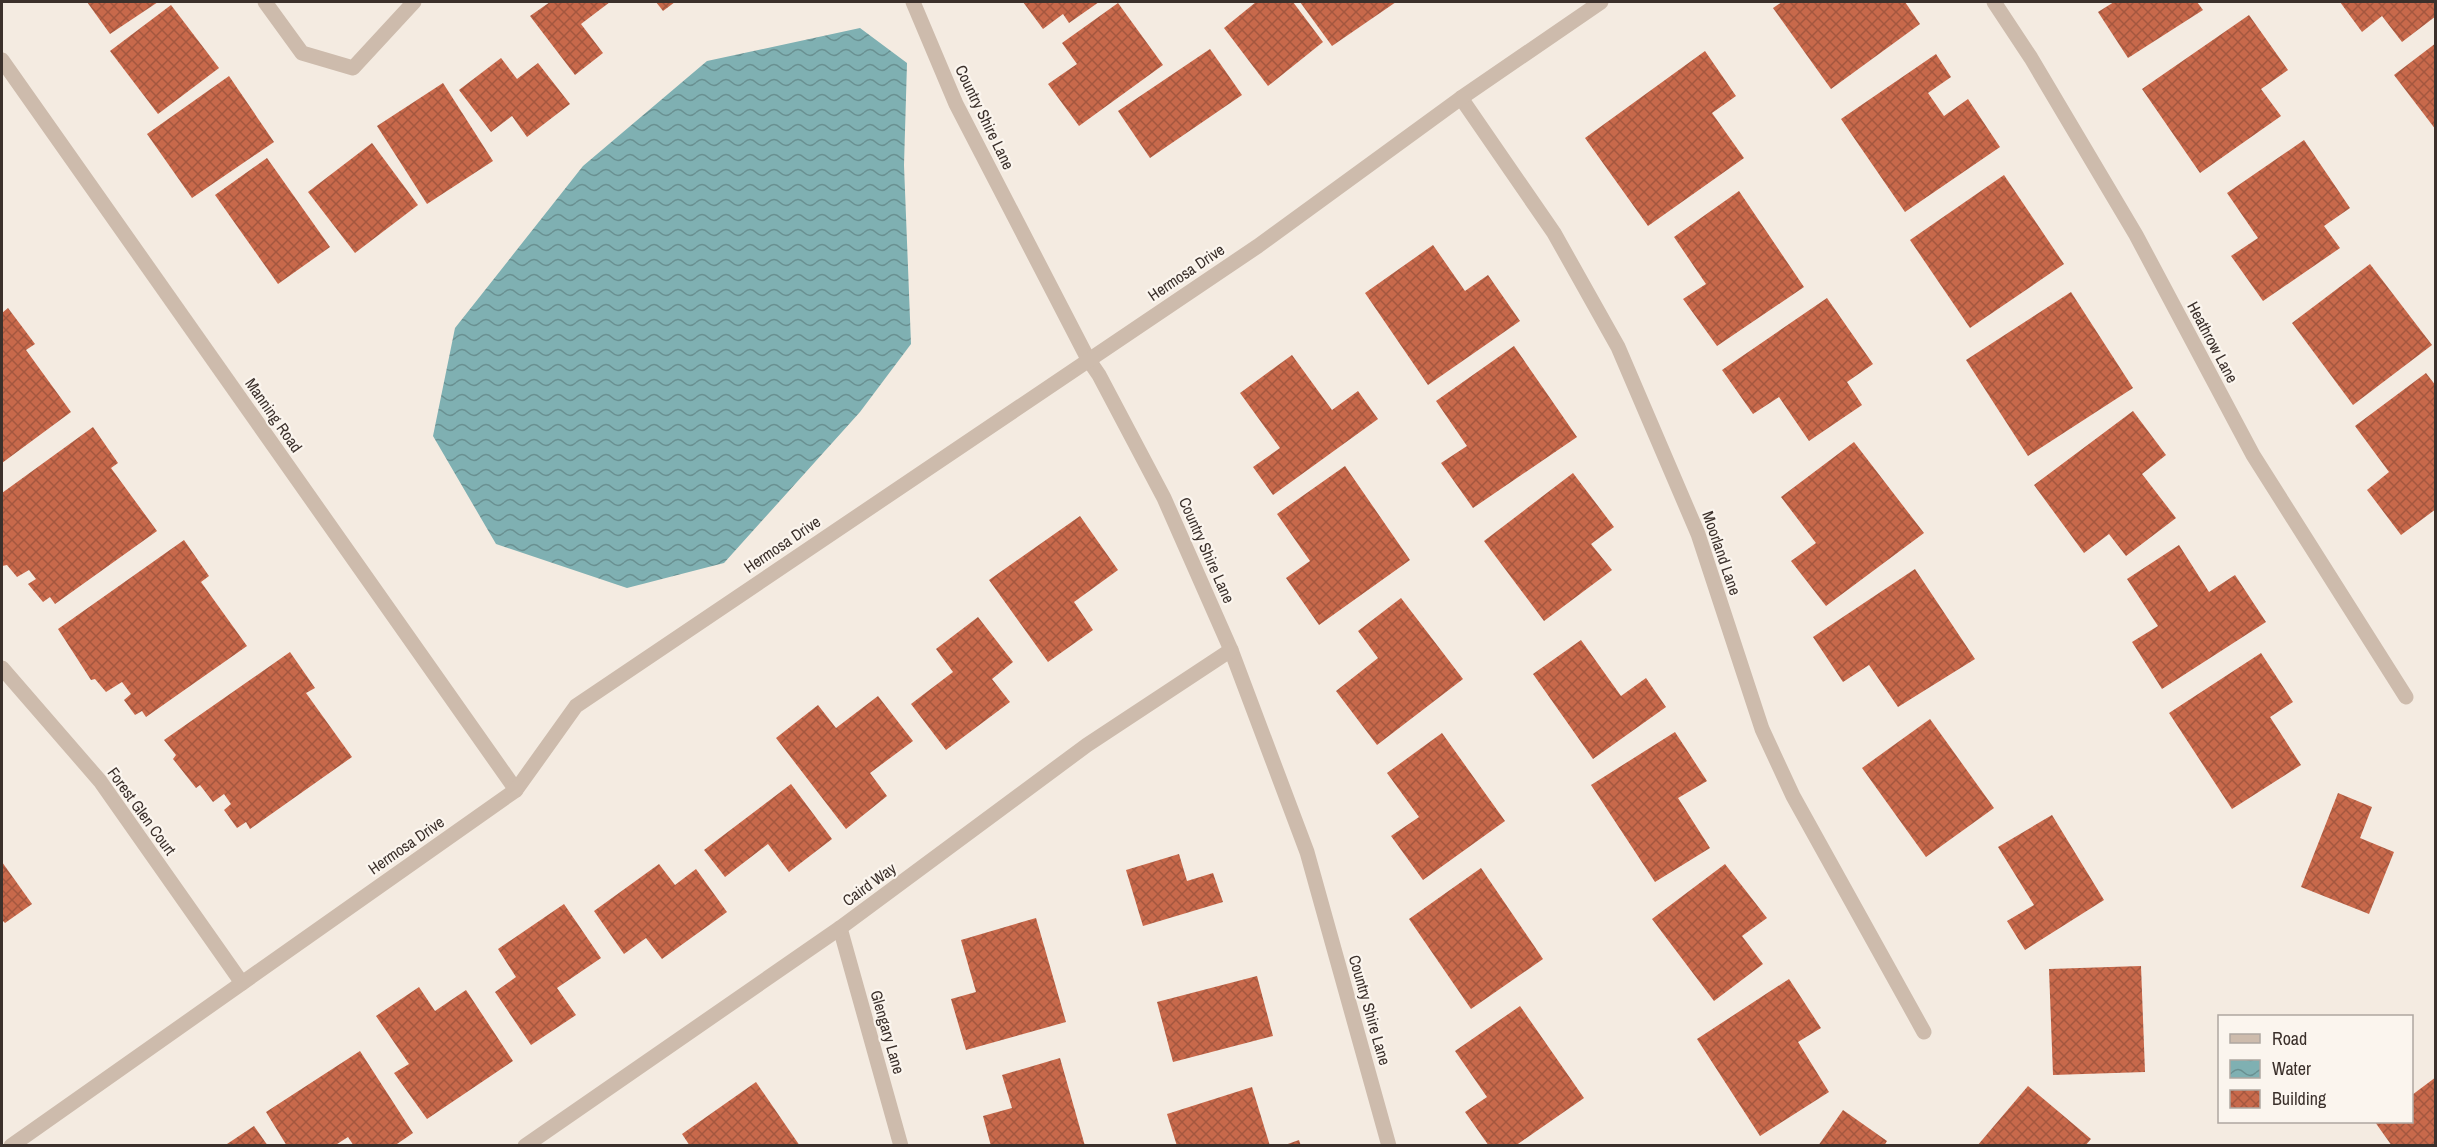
<svg xmlns="http://www.w3.org/2000/svg" width="2437" height="1147" viewBox="0 0 2437 1147" font-family="'Archivo Narrow',sans-serif">
<style>
.water{fill:url(#water-waves)}
.building{fill:url(#building-cross-hatch)}
.lines{fill:none;stroke-linecap:round;stroke-linejoin:round}
.minor{stroke:#cdbbac;stroke-width:15}
.labels{text-anchor:middle;stroke-width:4.5;stroke-linejoin:round;paint-order:stroke}
.street-label{font-size:16px;fill:#3b302b;stroke:#fbf5ee}
</style>
<defs>
<pattern id="water-waves" width="16" height="10" patternUnits="userSpaceOnUse" patternTransform="scale(1.5)"><rect width="16" height="10" fill="#7fb0b2"/><path d="M0 5q4-4 8 0t8 0" fill="none" stroke="#699091"/></pattern>
<pattern id="building-cross-hatch" width="8" height="8" patternUnits="userSpaceOnUse" patternTransform="scale(1.5)"><rect width="8" height="8" fill="#c8694b"/><path d="M0 0l8 8M0 8l8-8" fill="none" stroke="#a4573f"/></pattern>
</defs>
<rect width="100%" height="100%" fill="#f4ebe1"/>
<polygon class="water" points="860,28 907,63 904,165 911,344 860,412 724,563 627,588 496,544 433,436 455,328 583,166 707,61"/>
<g class="building">
<polygon points="87,2 158,2 110,34"/>
<polygon points="550,2 610,2 581,24 603,53 575,75 530,16"/>
<polygon points="656,2 675,2 663,11"/>
<polygon points="1023,2 1099,2 1069,23 1063,14 1043,29"/>
<polygon points="1256,2 1293,2 1323,42 1268,86 1224,28"/>
<polygon points="1300,2 1396,2 1332,46"/>
<polygon points="1782,2 1905,2 1920,24 1831,89 1773,8"/>
<polygon points="2114,2 2197,2 2203,10 2128,58 2098,12"/>
<polygon points="2340,2 2435,2 2436,16 2402,42 2382,16 2362,32"/>
<polygon points="1118,3 1163,65 1079,126 1048,84 1077,64 1062,43"/>
<polygon points="171,5 219,68 158,114 110,51"/>
<polygon points="2249,15 2288,70 2261,89 2281,116 2200,173 2142,89"/>
<polygon points="2436,43 2436,130 2394,75"/>
<polygon points="1210,49 1242,95 1150,158 1118,111"/>
<polygon points="1705,51 1736,96 1712,113 1744,158 1648,226 1585,138"/>
<polygon points="1936,54 1951,77 1928,93 1944,116 1968,99 2000,147 1905,212 1841,119"/>
<polygon points="501,58 517,79 538,63 570,104 527,137 512,116 491,132 459,90"/>
<polygon points="229,76 274,142 192,198 147,134"/>
<polygon points="443,83 493,161 427,204 377,126"/>
<polygon points="2304,140 2350,208 2324,226 2340,248 2263,301 2231,256 2258,238 2227,193"/>
<polygon points="372,143 418,205 355,253 308,192"/>
<polygon points="267,158 330,247 278,284 215,195"/>
<polygon points="2004,175 2064,264 1970,328 1910,240"/>
<polygon points="1739,191 1804,287 1717,346 1683,299 1706,284 1674,237"/>
<polygon points="1433,245 1465,291 1488,275 1520,321 1428,385 1365,293"/>
<polygon points="2370,264 2432,345 2353,405 2292,323"/>
<polygon points="2071,292 2133,388 2028,456 1966,360"/>
<polygon points="1827,298 1873,364 1847,382 1862,405 1809,441 1779,397 1753,414 1722,370"/>
<polygon points="8,308 35,344 26,350 71,412 2,463 2,313"/>
<polygon points="1514,346 1577,437 1473,508 1441,463 1467,446 1436,401"/>
<polygon points="1292,355 1332,410 1358,391 1378,419 1273,495 1253,467 1280,448 1240,393"/>
<polygon points="2426,373 2436,386 2436,509 2401,535 2367,490 2389,472 2355,426"/>
<polygon points="2133,411 2166,455 2142,474 2176,518 2126,556 2109,534 2084,553 2034,485"/>
<polygon points="93,427 118,463 111,468 157,531 55,604 50,597 43,602 28,584 36,579 29,570 17,577 7,565 2,566 2,493"/>
<polygon points="1854,442 1924,533 1826,606 1791,561 1816,543 1781,497"/>
<polygon points="1345,466 1410,560 1319,625 1286,578 1310,561 1277,514"/>
<polygon points="1573,473 1614,527 1591,544 1612,570 1544,621 1484,541"/>
<polygon points="1080,516 1118,570 1074,602 1093,630 1048,662 989,580"/>
<polygon points="184,540 209,576 201,582 247,646 146,717 142,711 135,715 124,700 131,694 122,682 106,692 95,679 91,680 58,629"/>
<polygon points="2179,545 2209,592 2235,575 2266,622 2162,689 2132,642 2158,626 2127,579"/>
<polygon points="1915,569 1975,659 1898,707 1869,665 1843,682 1813,637"/>
<polygon points="1401,598 1463,679 1377,745 1336,691 1378,658 1358,631"/>
<polygon points="978,617 1013,662 992,679 1010,702 946,750 911,704 953,672 936,649"/>
<polygon points="1581,640 1621,696 1646,678 1666,707 1593,759 1533,674"/>
<polygon points="290,652 315,688 306,693 352,757 250,829 246,822 237,828 224,810 231,804 224,794 213,802 200,785 196,788 173,759 176,755 164,740"/>
<polygon points="2261,653 2293,702 2270,717 2301,765 2232,809 2169,713"/>
<polygon points="878,696 913,741 870,773 887,796 846,829 776,738 818,705 836,728"/>
<polygon points="1930,719 1994,808 1926,857 1862,768"/>
<polygon points="1675,732 1707,781 1678,798 1710,848 1655,882 1591,785"/>
<polygon points="1442,733 1505,821 1423,880 1391,836 1419,817 1387,773"/>
<polygon points="791,784 832,839 789,872 768,844 725,877 704,850"/>
<polygon points="2338,793 2372,807 2360,838 2394,852 2369,914 2301,887"/>
<polygon points="2052,815 2104,900 2025,950 2007,921 2034,905 1998,847"/>
<polygon points="1179,854 1187,881 1213,873 1223,902 1143,926 1126,870"/>
<polygon points="2,862 32,904 5,923 2,920"/>
<polygon points="659,864 675,885 696,869 727,912 662,959 646,938 624,954 594,911"/>
<polygon points="1725,864 1767,918 1742,936 1763,964 1714,1001 1652,919"/>
<polygon points="1481,868 1543,959 1471,1009 1409,919"/>
<polygon points="564,904 601,958 557,988 576,1015 531,1045 495,992 516,977 498,949"/>
<polygon points="1036,918 1066,1022 966,1050 951,999 976,992 961,940"/>
<polygon points="2141,966 2145,1072 2053,1075 2049,969"/>
<polygon points="1257,976 1273,1036 1173,1062 1157,1002"/>
<polygon points="1789,979 1821,1028 1798,1042 1829,1092 1760,1136 1697,1039"/>
<polygon points="419,987 435,1011 466,990 513,1061 427,1119 394,1073 409,1064 376,1016"/>
<polygon points="1520,1006 1584,1098 1515,1146 1489,1146 1465,1112 1487,1097 1455,1051"/>
<polygon points="360,1051 413,1133 394,1146 354,1146 348,1137 334,1146 287,1146 266,1112"/>
<polygon points="1060,1058 1085,1146 991,1146 983,1116 1012,1108 1002,1075"/>
<polygon points="2436,1077 2436,1146 2392,1146 2375,1122 2412,1122 2412,1095"/>
<polygon points="756,1082 800,1146 690,1146 682,1134"/>
<polygon points="2028,1086 2091,1139 2085,1146 1977,1146"/>
<polygon points="1252,1087 1270,1146 1177,1146 1167,1114"/>
<polygon points="1843,1110 1887,1141 1884,1146 1818,1146"/>
<polygon points="254,1126 268,1146 224,1146"/>
<polygon points="1299,1140 1301,1146 1285,1146 1285,1145"/>
</g>
<g class="lines">
<g class="minor">
<polyline points="265,2 302,53 353,68 414,2"/>
<polyline points="913,2 956,104 1088,359 1099,375 1164,498 1231,650 1307,852 1389,1146"/>
<polyline points="1994,2 2031,58 2136,235 2253,455 2406,697"/>
<polyline points="2,60 516,790"/>
<polyline points="1461,98 1554,233 1618,347 1698,534 1762,729 1793,796 1924,1032"/>
<polyline points="2,668 100,781 242,983"/>
<polyline points="840,928 901,1146"/>
<polyline points="11,1146 516,790 576,706 1258,246 1461,98 1601,2"/>
<polyline points="525,1146 840,928 1087,745 1231,650"/>
</g>
</g>
<g class="labels">
<g class="street-label">
<text transform="translate(985 117) rotate(64)" y="6">Country Shire Lane</text>
<text transform="translate(1186 272) rotate(-34)" y="6">Hermosa Drive</text>
<text transform="translate(2213 342) rotate(62)" y="6">Heathrow Lane</text>
<text transform="translate(274 415) rotate(55)" y="6">Manning Road</text>
<text transform="translate(782 544) rotate(-34)" y="6">Hermosa Drive</text>
<text transform="translate(1207 550) rotate(66)" y="6">Country Shire Lane</text>
<text transform="translate(1722 553) rotate(71)" y="6">Moorland Lane</text>
<text transform="translate(142 811) rotate(54)" y="6">Forest Glen Court</text>
<text transform="translate(406 845) rotate(-35)" y="6">Hermosa Drive</text>
<text transform="translate(869 884) rotate(-36)" y="6">Caird Way</text>
<text transform="translate(1370 1010) rotate(74)" y="6">Country Shire Lane</text>
<text transform="translate(888 1032) rotate(74)" y="6">Glengary Lane</text>
</g>
</g>
<rect width="2437" height="1147" fill="none" stroke="#3b302b" stroke-width="6"/>
<rect x="2218" y="1015" width="195" height="108" fill="#fbf5ee" stroke="#aea6a0" stroke-width="1.5"/>
<rect x="2230" y="1034" width="30" height="9" fill="#cdbbac" stroke="#aea6a0" stroke-width="1.5"/>
<text x="2272" y="1045" font-size="18" fill="#3b302b">Road</text>
<rect x="2230" y="1060" width="30" height="18" fill="url(#water-waves)" stroke="#aea6a0" stroke-width="1.5"/>
<text x="2272" y="1075" font-size="18" fill="#3b302b">Water</text>
<rect x="2230" y="1090" width="30" height="18" fill="url(#building-cross-hatch)" stroke="#aea6a0" stroke-width="1.5"/>
<text x="2272" y="1105" font-size="18" fill="#3b302b">Building</text>
</svg>
